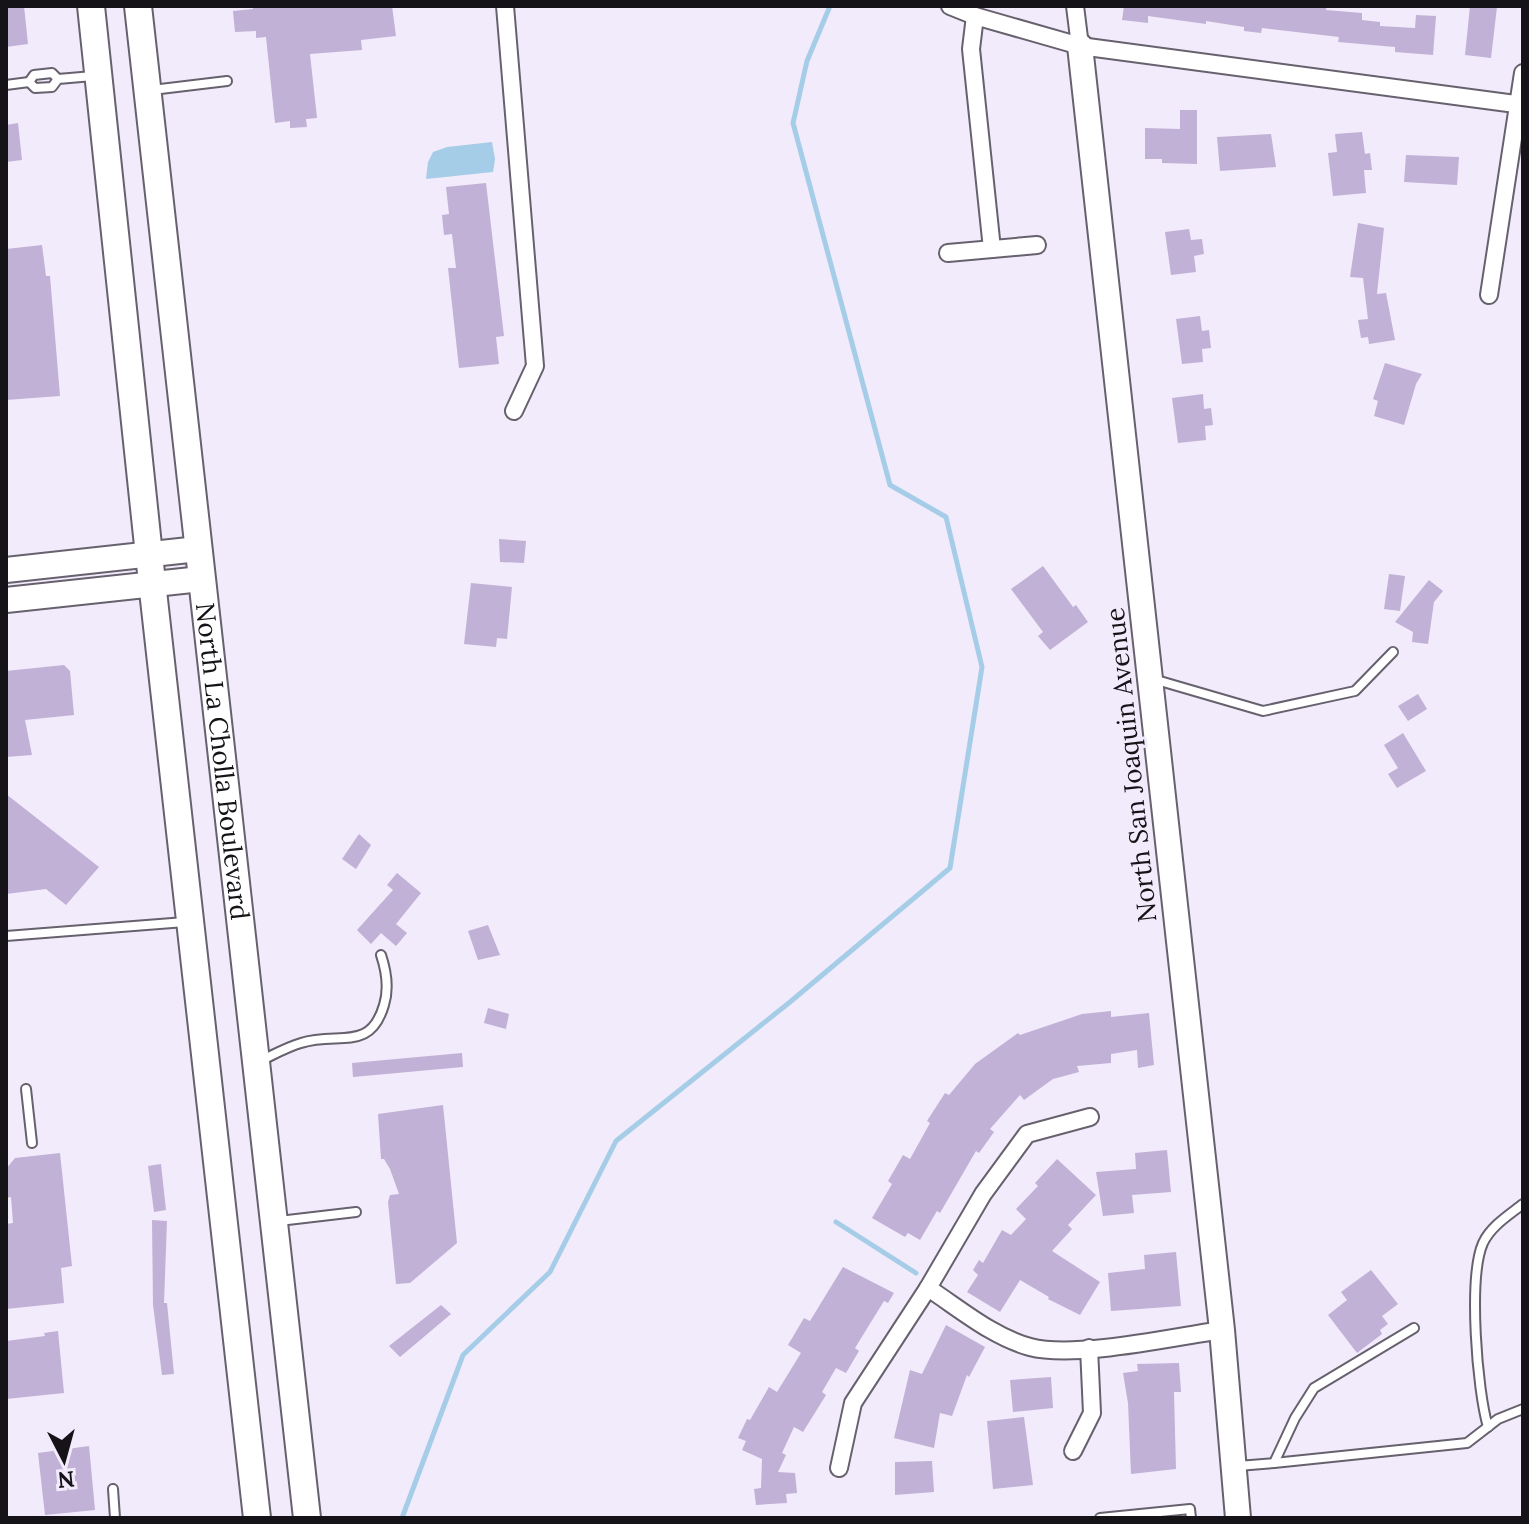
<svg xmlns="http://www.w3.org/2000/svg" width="1529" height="1524" viewBox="0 0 1529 1524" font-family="Lora,serif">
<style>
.water{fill:#a6cde7}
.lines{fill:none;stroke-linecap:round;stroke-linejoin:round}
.stream{stroke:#a6cde7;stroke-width:5}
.building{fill:#c1b1d6}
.lane-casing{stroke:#67616e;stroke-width:12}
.street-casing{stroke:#67616e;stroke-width:20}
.secondary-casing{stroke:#67616e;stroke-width:28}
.primary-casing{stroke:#67616e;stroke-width:30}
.lane{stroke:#fff;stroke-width:8}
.street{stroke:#fff;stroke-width:16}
.secondary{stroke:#fff;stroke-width:24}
.primary{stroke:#fff;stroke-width:26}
.labels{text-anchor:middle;stroke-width:6;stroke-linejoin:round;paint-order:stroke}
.street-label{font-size:26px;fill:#151218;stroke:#f2ebfb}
</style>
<rect width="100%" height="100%" fill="#f2ebfb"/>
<polygon class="water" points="492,142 495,159 493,172 426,179 428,162 433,152 447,147"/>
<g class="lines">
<g class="stream">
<polyline points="836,1222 916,1273"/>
<polyline points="402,1518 463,1355 550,1272 616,1141 790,1002 950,868 982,667 946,517 890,485 793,123 807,61 830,6"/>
</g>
</g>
<g class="building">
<polygon points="6,6 24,6 28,44 6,47"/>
<polygon points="253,6 392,6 396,36 361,40 362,50 310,54 317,118 306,119 307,127 290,128 290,121 275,123 266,37 256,38 256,31 235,32 233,11 253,9"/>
<polygon points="1124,6 1327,6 1326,10 1362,13 1362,20 1380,22 1380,26 1415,28 1416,15 1436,16 1433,55 1395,52 1395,47 1338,42 1339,37 1262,28 1261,33 1244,31 1244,27 1206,21 1206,24 1148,16 1148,23 1122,20"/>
<polygon points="1470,6 1497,7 1491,58 1465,55"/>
<polygon points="1180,110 1197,110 1197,164 1162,163 1162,159 1145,159 1145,128 1180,129"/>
<polygon points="18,123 22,160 6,162 6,125"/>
<polygon points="1362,132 1365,154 1370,153 1372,170 1364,170 1366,193 1333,196 1328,153 1337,152 1335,134"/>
<polygon points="1271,134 1276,167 1220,171 1217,137"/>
<polygon points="1406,155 1459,157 1457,185 1404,182"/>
<polygon points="486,183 504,336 496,337 499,364 459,368 448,268 456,268 452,234 444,235 442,215 449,214 446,187"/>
<polygon points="1358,223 1384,228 1377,294 1386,293 1395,340 1369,344 1368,337 1361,338 1358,320 1368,319 1363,278 1350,277"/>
<polygon points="1189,229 1191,240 1202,239 1204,254 1194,256 1196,272 1171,275 1165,232"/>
<polygon points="42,245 46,276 50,276 60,396 6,400 6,249"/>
<polygon points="1200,316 1202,331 1209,330 1211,348 1202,349 1203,362 1182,364 1176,319"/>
<polygon points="1385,363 1422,374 1416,384 1404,425 1374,416 1378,401 1373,399"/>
<polygon points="1203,394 1204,409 1211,408 1213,425 1205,426 1206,440 1178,443 1172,398"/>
<polygon points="499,539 526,541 524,563 500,562"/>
<polygon points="1043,566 1073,607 1076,605 1088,622 1050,650 1038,636 1043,632 1011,589"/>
<polygon points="1389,574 1405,576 1400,611 1384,609"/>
<polygon points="1429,580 1443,591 1434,602 1428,644 1412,642 1413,632 1395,622"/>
<polygon points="471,583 512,587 507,639 497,638 496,647 464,644"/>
<polygon points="64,665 70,671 74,715 25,720 32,755 6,757 6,671"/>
<polygon points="1418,694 1427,709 1408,721 1398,706"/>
<polygon points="1403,733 1426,771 1397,788 1388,774 1398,768 1384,745"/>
<polygon points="6,794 99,867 66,905 46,889 6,894"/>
<polygon points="359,834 371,845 356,869 342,859"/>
<polygon points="397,873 421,893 396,924 407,933 396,946 381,933 371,944 357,930 393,890 387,885"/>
<polygon points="488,925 500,955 478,960 468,931"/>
<polygon points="488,1008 509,1014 506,1029 484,1023"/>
<polygon points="1111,1011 1111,1017 1149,1013 1154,1065 1138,1068 1137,1050 1111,1054 1111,1063 1077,1066 1079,1072 1053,1079 1024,1100 1020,1095 990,1129 994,1132 979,1153 976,1151 940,1213 937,1211 920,1240 908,1233 905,1237 872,1218 892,1184 888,1181 903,1155 910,1159 930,1123 927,1121 945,1093 949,1095 975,1064 1018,1033 1020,1035 1082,1014"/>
<polygon points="462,1053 463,1067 353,1077 352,1063"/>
<polygon points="443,1105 457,1243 410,1283 396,1284 388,1202 390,1195 399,1194 390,1169 384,1159 381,1159 378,1114"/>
<polygon points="1167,1150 1171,1192 1132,1195 1134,1213 1103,1216 1096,1172 1136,1169 1135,1153"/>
<polygon points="60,1153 72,1266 61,1268 64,1303 6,1309 6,1224 13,1223 11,1197 6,1198 6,1169 15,1158"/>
<polygon points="1057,1159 1096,1195 1068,1225 1072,1229 1052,1251 1100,1282 1080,1315 1048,1299 1049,1297 1020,1280 1000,1312 967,1292 978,1275 973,1270 979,1260 983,1263 1002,1230 1011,1235 1026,1219 1016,1209 1038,1186 1035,1183"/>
<polygon points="161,1164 166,1210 154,1212 148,1166"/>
<polygon points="152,1220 167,1221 164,1303 167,1303 174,1374 162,1375 153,1305"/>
<polygon points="1176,1252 1181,1306 1111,1311 1108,1273 1145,1269 1144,1255"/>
<polygon points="843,1267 894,1293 888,1303 884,1301 855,1348 859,1351 846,1373 836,1368 822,1392 826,1395 803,1432 794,1427 782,1453 786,1455 778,1472 795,1473 797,1493 786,1494 787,1503 756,1505 754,1489 761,1488 762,1459 742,1450 746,1441 738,1438 747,1419 750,1420 769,1387 777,1392 801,1353 788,1345 804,1318 810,1321"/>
<polygon points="1371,1270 1398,1304 1382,1316 1388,1324 1380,1330 1382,1334 1357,1353 1328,1315 1347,1300 1341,1292"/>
<polygon points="441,1305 451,1314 400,1357 389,1346"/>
<polygon points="946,1325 985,1347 969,1377 967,1375 952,1416 940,1413 934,1448 894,1438 910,1370 922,1374"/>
<polygon points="58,1331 64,1393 6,1399 6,1341 45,1336 44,1333"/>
<polygon points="1179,1363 1181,1392 1174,1392 1176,1469 1131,1474 1128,1403 1123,1373 1138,1371 1137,1364"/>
<polygon points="1051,1377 1053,1408 1013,1412 1010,1380"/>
<polygon points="1024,1417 1033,1485 993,1489 987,1421"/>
<polygon points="89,1446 95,1510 45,1515 38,1453"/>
<polygon points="932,1461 934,1492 895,1495 895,1462"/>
</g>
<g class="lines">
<defs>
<g id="lane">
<polyline points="29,82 34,75 52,73 58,79"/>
<polyline points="6,85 29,82 35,88 52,87 58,79 93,76"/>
<polyline points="152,90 227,81"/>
<polyline points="1153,679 1263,711 1355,691 1393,652"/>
<polyline points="6,936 185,922"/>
<path d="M 260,1061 C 273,1055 287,1047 301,1043 C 338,1031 370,1053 384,1005 C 389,989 386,970 381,955"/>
<polyline points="26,1089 32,1143"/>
<polyline points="279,1221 356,1212"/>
<path d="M 1488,1427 C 1477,1390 1468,1277 1483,1243 C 1491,1226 1509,1215 1523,1204"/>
<polyline points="1274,1463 1467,1443 1498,1419 1523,1409"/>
<polyline points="1238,1466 1274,1463 1295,1418 1314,1388 1414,1328"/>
<polyline points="113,1489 115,1518"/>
<polyline points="1100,1518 1190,1509 1191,1518"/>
</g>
<g id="street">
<polyline points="505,6 535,366 514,411"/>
<polyline points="950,6 975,16 1080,46 1523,105"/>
<polyline points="1075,6 1080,46"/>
<polyline points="975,16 971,49 992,249"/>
<polyline points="948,253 1037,245"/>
<polyline points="1489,295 1523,73"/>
<path d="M 928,1288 C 960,1309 993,1337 1030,1347 C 1075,1359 1173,1337 1222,1330"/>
<polyline points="1073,1451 1092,1413 1089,1348"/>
<polyline points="839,1468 853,1403 928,1288 983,1194 1027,1134 1090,1117"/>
</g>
<g id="secondary">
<polyline points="1080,46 1222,1330 1238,1518"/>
<polyline points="6,570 198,549"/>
<polyline points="6,600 201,579"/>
</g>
<g id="primary">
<polyline points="91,6 149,555 257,1518"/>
<path id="s1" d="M 138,6 L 307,1518"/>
</g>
</defs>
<use href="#lane" class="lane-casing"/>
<use href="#street" class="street-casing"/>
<use href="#secondary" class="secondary-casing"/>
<use href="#primary" class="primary-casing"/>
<use href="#lane" class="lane"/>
<use href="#street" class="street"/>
<use href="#secondary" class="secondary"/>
<use href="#primary" class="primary"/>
</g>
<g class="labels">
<g class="street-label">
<text dy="9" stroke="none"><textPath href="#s1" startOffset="760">North La Cholla Boulevard</textPath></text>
<text transform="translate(1131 765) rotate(-96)" y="9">North San Joaquin Avenue</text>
</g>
</g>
<rect width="1529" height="1524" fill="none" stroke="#151218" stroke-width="16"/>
<g transform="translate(64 1460) rotate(174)" stroke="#f2ebfb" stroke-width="6" paint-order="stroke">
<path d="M0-6L14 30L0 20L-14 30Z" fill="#151218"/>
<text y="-12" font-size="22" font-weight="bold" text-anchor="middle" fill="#151218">N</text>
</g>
</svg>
